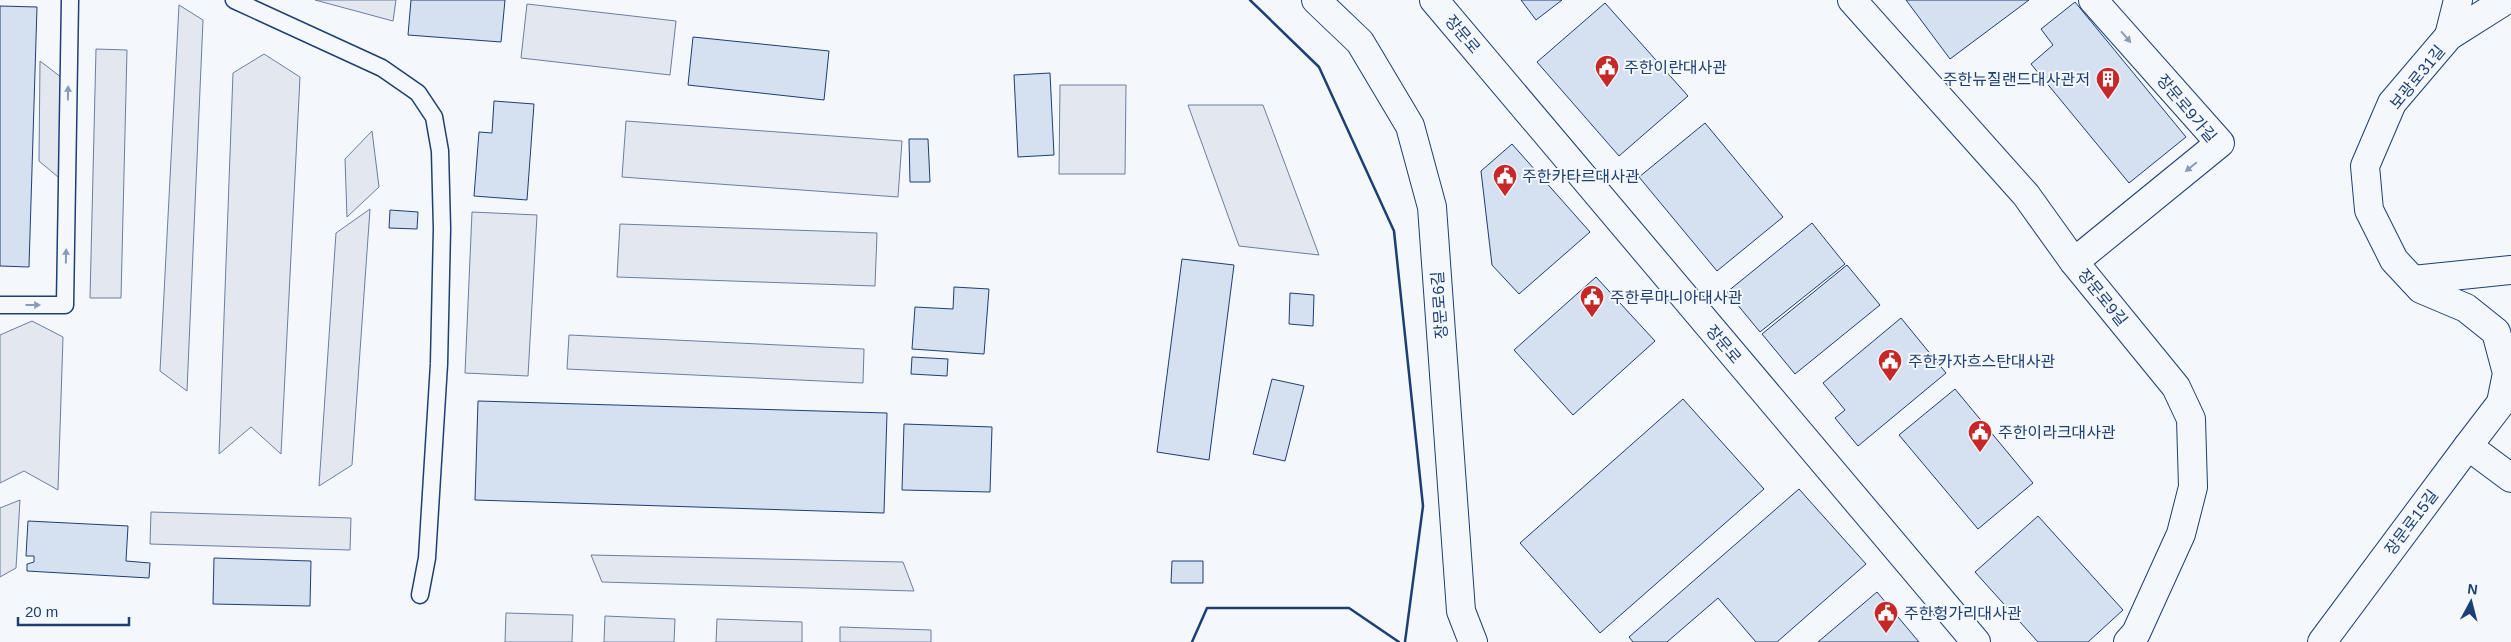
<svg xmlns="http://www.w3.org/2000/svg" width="2511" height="642" viewBox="0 0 2511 642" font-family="Helvetica,'Noto Sans KR',sans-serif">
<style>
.parking{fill:#e3e8f0;stroke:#687fa3}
.building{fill:#d5e0f0;stroke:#1d3f73}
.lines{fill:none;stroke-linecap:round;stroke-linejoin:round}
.service-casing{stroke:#1d3f73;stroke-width:19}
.minor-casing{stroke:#1d3f73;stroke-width:30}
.tertiary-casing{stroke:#1d3f73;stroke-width:30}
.service{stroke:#f4f7fb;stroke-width:16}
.minor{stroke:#f4f7fb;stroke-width:28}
.tertiary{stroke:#f4f7fb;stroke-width:28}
.wall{stroke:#1d3f73;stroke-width:2.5}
.oneway{fill:#889bb7}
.labels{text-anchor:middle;stroke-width:4;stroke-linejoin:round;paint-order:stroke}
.street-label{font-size:16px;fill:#1d3f73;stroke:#f4f7fb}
.poi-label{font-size:16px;fill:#1d3f73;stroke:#f4f7fb;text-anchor:start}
</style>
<rect width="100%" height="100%" fill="#f4f7fb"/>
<g class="parking">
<polygon points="315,0 396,0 393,21"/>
<polygon points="527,4 676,21 670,75 521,58"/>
<polygon points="179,5 203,20 187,391 160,371"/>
<polygon points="96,49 127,50 121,298 90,298"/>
<polygon points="264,54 300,77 281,454 251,427 219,454 233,73"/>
<polygon points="40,61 66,81 64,182 39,161"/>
<polygon points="1060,85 1126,85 1125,174 1059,174"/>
<polygon points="1188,105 1263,105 1319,255 1239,246"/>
<polygon points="626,121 902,141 898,197 622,177"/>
<polygon points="372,131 379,187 347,217 345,159"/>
<polygon points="370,209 352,465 319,486 336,233"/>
<polygon points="472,212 537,215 528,376 465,373"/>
<polygon points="620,224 877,233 875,286 617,277"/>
<polygon points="32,321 63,337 58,490 24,471 0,483 0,335"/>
<polygon points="569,335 864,349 863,383 567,369"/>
<polygon points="20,500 16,568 0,577 0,508"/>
<polygon points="151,512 351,518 350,550 150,544"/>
<polygon points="591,555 903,562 914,591 602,582"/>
<polygon points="506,613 573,615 572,642 505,642"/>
<polygon points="605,616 675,619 674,642 604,642"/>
<polygon points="717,619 802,622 802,642 716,642"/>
<polygon points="840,627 931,630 931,642 840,642"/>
</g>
<g class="building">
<polygon points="411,0 505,0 501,42 408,35"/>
<polygon points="1521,0 1562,0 1536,20"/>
<polygon points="1906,0 2029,0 1950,59"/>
<polygon points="2075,2 2186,137 2129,183 2031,64 2053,45 2041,29"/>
<polygon points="1605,3 1688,96 1619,156 1537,62"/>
<polygon points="0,6 37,7 29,267 0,266"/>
<polygon points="693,37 829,51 824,100 688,85"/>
<polygon points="1050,73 1054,155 1018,157 1014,75"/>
<polygon points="494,101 534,104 527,200 474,196 479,132 492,133"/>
<polygon points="1705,123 1783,217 1717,271 1639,177"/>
<polygon points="909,139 928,139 930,182 910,182"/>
<polygon points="1512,144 1590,232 1519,294 1492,265 1481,171"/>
<polygon points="390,210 418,212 417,229 389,228"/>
<polygon points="1812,223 1845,264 1760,332 1727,292"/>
<polygon points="1182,259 1234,265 1209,460 1157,452"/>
<polygon points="1847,265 1880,305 1795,374 1762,334"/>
<polygon points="1596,277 1655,341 1573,415 1514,350"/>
<polygon points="954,287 989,289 984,354 912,349 915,307 953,309"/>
<polygon points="1290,293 1314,295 1313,326 1289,324"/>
<polygon points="1901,318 1946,373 1858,446 1835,418 1845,410 1823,383"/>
<polygon points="912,357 948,359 947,376 911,374"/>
<polygon points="1272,379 1304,386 1285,461 1253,454"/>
<polygon points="1955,389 2033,483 1978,529 1899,435"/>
<polygon points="1683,399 1764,489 1600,633 1520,543"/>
<polygon points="478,401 887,413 884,513 475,500"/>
<polygon points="904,424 992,427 990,492 902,490"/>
<polygon points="1799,489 1866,564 1777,642 1756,642 1718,598 1667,642 1633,642 1629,637"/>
<polygon points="2038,516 2123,610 2088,642 2038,642 1975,572"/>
<polygon points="28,521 128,526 126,561 150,563 149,578 27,571 27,564 34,562 34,556 26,556"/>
<polygon points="214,558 311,561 310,606 213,604"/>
<polygon points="1172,561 1203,561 1203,583 1171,583"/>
<polygon points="1877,592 1919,642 1818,642"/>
</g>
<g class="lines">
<defs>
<g id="service">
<polyline points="234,0 382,68 418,93 434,117 440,151 442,229 439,364 427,558 420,595"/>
<polyline points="0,305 65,305 70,0"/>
</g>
<g id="minor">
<polyline points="1316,0 1360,42 1410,126 1432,207 1461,611 1473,642"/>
<polyline points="1852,0 2026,195 2074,262 2176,387 2191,419 2193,487 2181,534 2136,633 2128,642"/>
<polyline points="2449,36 2458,0"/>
<polyline points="2074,262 2220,143 2093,0"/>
<polyline points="2413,280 2511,270"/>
<polyline points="2501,403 2507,373 2496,332 2466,308 2421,289 2394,260 2369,210 2365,166 2392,103 2449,36 2506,0"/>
<polyline points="2468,446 2511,478"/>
<polyline points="2322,642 2468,446 2501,403 2511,397"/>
</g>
<polyline id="tertiary" points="1434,0 1976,642"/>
</defs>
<use href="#service" class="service-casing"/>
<use href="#minor" class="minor-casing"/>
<use href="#tertiary" class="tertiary-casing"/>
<use href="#service" class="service"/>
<use href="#minor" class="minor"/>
<use href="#tertiary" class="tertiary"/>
<g class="wall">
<polyline points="1250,0 1319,67 1394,231 1423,506 1405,642"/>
<polyline points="1192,642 1207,608 1349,608 1399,642"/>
</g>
</g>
<defs><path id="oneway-solid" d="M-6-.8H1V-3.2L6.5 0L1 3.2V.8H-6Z" transform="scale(1.25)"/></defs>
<g class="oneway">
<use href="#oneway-solid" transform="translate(2126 37) rotate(49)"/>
<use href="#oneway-solid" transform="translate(68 93) rotate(-89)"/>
<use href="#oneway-solid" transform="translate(2191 167) rotate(141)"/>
<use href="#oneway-solid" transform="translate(66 256) rotate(-89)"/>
<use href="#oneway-solid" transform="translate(33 305)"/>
</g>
<defs>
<symbol id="civic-pin" viewBox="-11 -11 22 30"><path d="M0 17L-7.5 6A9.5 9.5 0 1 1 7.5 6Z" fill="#c62828" stroke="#f4f7fb"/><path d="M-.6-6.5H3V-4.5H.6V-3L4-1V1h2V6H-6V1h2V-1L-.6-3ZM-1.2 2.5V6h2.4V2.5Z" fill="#fff"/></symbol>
<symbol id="building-pin" viewBox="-11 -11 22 30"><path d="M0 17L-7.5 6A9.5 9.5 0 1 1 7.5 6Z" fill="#c62828" stroke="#f4f7fb"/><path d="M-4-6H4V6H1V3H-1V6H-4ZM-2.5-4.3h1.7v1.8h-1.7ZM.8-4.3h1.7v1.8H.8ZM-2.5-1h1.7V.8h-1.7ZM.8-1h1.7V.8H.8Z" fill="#fff"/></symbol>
</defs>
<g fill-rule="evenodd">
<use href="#civic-pin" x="1593" y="53" width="28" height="38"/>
<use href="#building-pin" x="2094" y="65" width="28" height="38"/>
<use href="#civic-pin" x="1491" y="162" width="28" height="38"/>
<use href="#civic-pin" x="1578" y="283" width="28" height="38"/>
<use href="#civic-pin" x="1876" y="347" width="28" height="38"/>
<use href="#civic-pin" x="1966" y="418" width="28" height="38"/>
<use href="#civic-pin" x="1872" y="599" width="28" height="38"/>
</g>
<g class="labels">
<g class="street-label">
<text transform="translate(1463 34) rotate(50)" y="6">장문로</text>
<text transform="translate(2417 77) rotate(-51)" y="6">보광로31길</text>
<text transform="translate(2187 108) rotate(50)" y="6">장문로9가길</text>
<text transform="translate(2103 297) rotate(51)" y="6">장문로9길</text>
<text transform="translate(1439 305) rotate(-94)" y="6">장문로6길</text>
<text transform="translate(1724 344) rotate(50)" y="6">장문로</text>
<text transform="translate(2411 522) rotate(-53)" y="6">장문로15길</text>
</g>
<g class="poi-label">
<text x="1624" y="73">주한이란대사관</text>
<text x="2090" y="85" text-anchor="end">주한뉴질랜드대사관저</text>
<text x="1522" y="182">주한카타르대사관</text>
<text x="1610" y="303">주한루마니아대사관</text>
<text x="1908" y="367">주한카자흐스탄대사관</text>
<text x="1998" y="438">주한이라크대사관</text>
<text x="1904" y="619">주한헝가리대사관</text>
</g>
</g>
<g transform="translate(2471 602) rotate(7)" stroke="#f4f7fb" stroke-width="4" paint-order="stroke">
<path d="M0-4L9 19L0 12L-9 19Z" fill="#1d3f73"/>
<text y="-8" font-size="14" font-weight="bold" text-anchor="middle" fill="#1d3f73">N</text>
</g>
<path d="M18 617v8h111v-8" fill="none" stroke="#1d3f73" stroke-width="2.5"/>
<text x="25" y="617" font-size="15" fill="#1d3f73" stroke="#f4f7fb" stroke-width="4" paint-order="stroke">20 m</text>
</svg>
